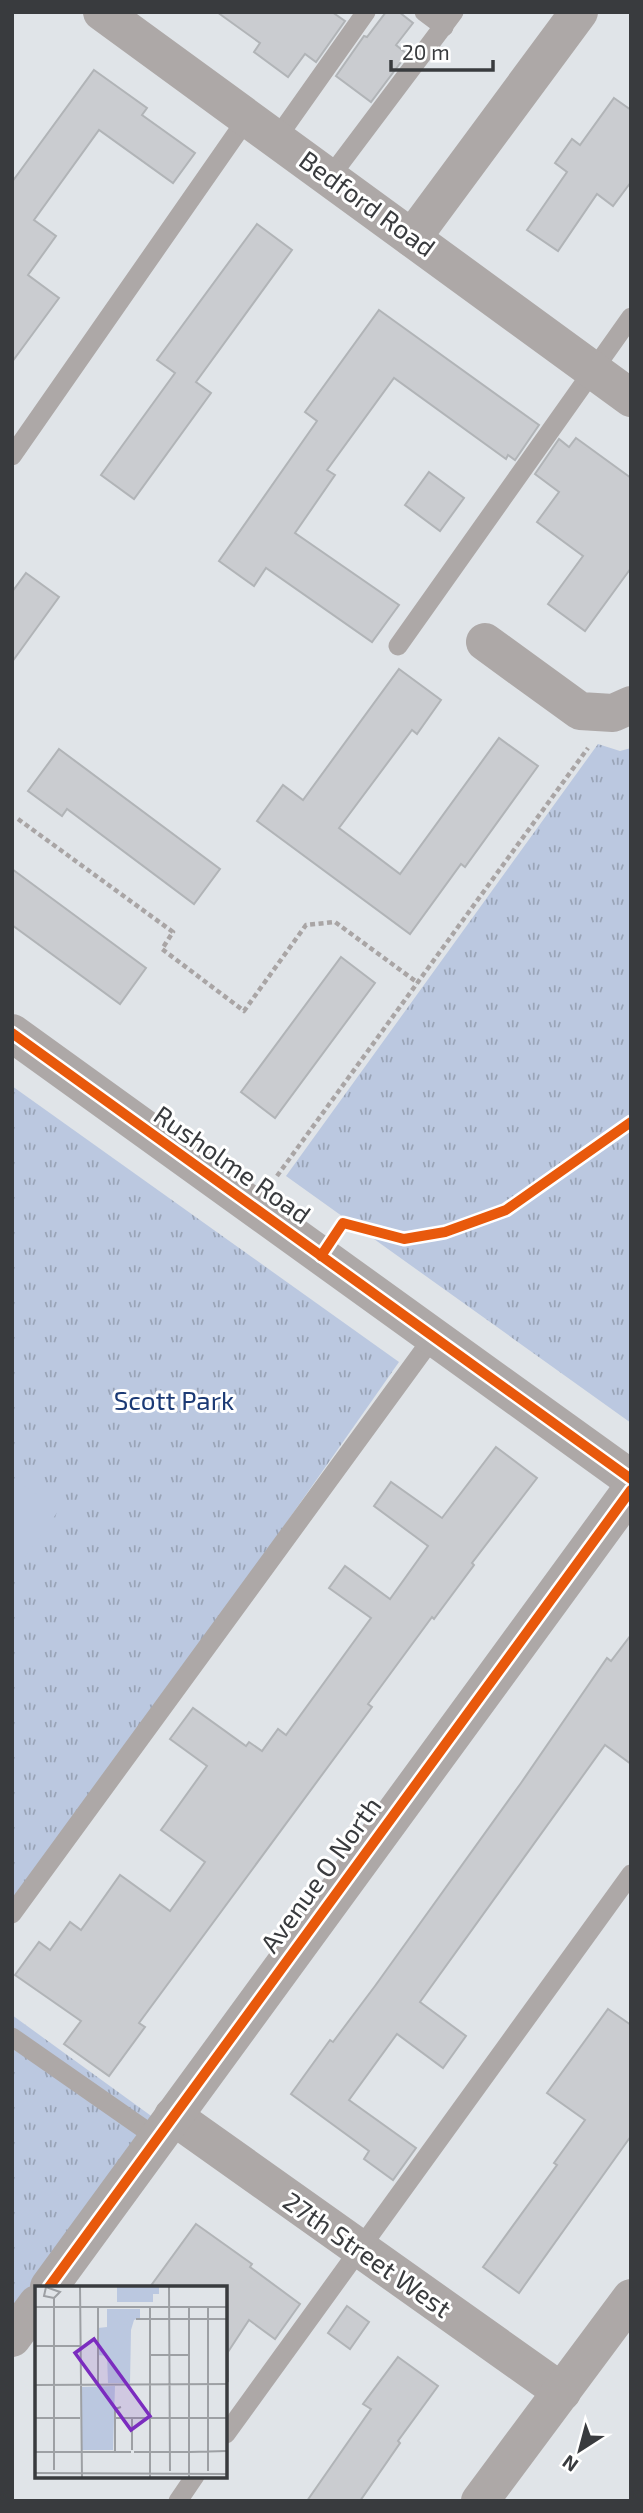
<svg xmlns="http://www.w3.org/2000/svg" width="643" height="2513" viewBox="0 0 643 2513" font-family="'Exo 2',sans-serif">
<style>
.grass{fill:url(#grass-tufts)}
.pitch{fill:#bbc8e0}
.building{fill:#caccd0;stroke:#b1b4b7;stroke-width:2}
.lines{fill:none;stroke-linecap:round;stroke-linejoin:round}
.path{stroke:#a9a5a5;stroke-width:4.5;stroke-dasharray:5 3.5;stroke-linecap:butt}
.lane{stroke:#ada8a7;stroke-width:19}
.street{stroke:#ada8a7;stroke-width:38}
.secondary{stroke:#ada8a7;stroke-width:38}
.cycleway-casing{stroke:#fff;stroke-width:15}
.cycleway{stroke:#e8590c;stroke-width:10}
.labels{text-anchor:middle;stroke-width:6;stroke-linejoin:round;paint-order:stroke}
.street-label{font-size:26px;fill:#393b3e;stroke:#fff}
.park-label{font-size:26px;fill:#1c3a75;stroke:#fff}
.inset-road{fill:none;stroke:#9da0a4;stroke-width:2}
.view{fill:#7b2cbf;fill-opacity:0.15;stroke:#7b2cbf;stroke-width:3.5}
.inset-edge{fill:none;stroke:#393b3e;stroke-width:3.5}
</style>
<defs>
<pattern id="grass-tufts" width="24" height="20" patternUnits="userSpaceOnUse" patternTransform="scale(1.75)"><rect width="24" height="20" fill="#bbc8e0"/><path d="M3 7l-1-3M5 7V3M7 7l1-3M15 17l-1-3M17 17v-4M19 17l1-3" fill="none" stroke="#99a4b7"/></pattern>
</defs>
<rect width="100%" height="100%" fill="#e0e4e8"/>
<g class="grass">
<polygon points="598,744 620,751 631,748 631,1423 286,1176"/>
<polygon points="12,1086 399,1362 12,1914"/>
<polygon points="12,2015 154,2118 12,2315"/>
</g>
<polygon class="pitch" points="12,1477 59,1510 12,1575"/>
<g class="building">
<polygon points="217,12 332,12 345,21 316,62 305,54 288,77 254,52 260,43"/>
<polygon points="386,12 399,12 413,23 396,45 407,54 371,102 336,76 364,36 367,37"/>
<polygon points="94,70 147,108 142,115 195,153 173,183 99,130 34,220 56,236 28,275 59,298 12,362 12,182"/>
<polygon points="614,98 631,110 631,182 613,206 597,194 558,251 527,230 567,172 555,163 572,139 580,145"/>
<polygon points="257,224 292,250 196,382 211,393 134,499 101,475 175,373 157,360"/>
<polygon points="379,310 539,425 515,460 508,455 506,459 394,378 327,470 335,475 295,533 399,605 372,642 266,568 254,586 219,561 317,421 305,412"/>
<polygon points="576,438 631,478 631,568 585,631 548,604 583,556 537,522 559,492 535,474 559,439 569,447"/>
<polygon points="429,472 464,498 440,531 405,505"/>
<polygon points="26,573 59,597 12,662 12,592"/>
<polygon points="399,669 441,700 417,734 412,730 339,828 400,874 499,738 538,766 465,867 461,864 410,934 257,821 283,785 303,800"/>
<polygon points="59,749 220,869 194,904 67,809 62,816 28,791"/>
<polygon points="12,869 146,968 120,1004 12,925"/>
<polygon points="341,957 375,983 275,1118 241,1092"/>
<polygon points="496,1447 537,1478 472,1563 474,1565 434,1619 432,1617 368,1704 372,1707 139,2023 145,2027 109,2076 64,2044 81,2021 15,1975 39,1942 50,1950 70,1922 81,1930 120,1875 170,1911 205,1862 161,1830 207,1766 170,1739 193,1708 246,1746 249,1742 262,1751 278,1729 286,1735 371,1618 329,1588 345,1566 390,1599 428,1546 374,1506 391,1482 442,1518"/>
<polygon points="631,1635 631,1764 605,1745 420,2002 466,2036 443,2068 397,2034 349,2100 416,2148 393,2180 364,2159 369,2151 291,2094 330,2040 333,2042 375,1986 521,1783 607,1658 611,1661"/>
<polygon points="608,2009 631,2025 631,2136 519,2293 483,2267 557,2165 554,2163 585,2120 547,2093"/>
<polygon points="196,2224 252,2264 250,2267 300,2304 275,2339 249,2320 226,2355 226,2287 150,2287"/>
<polygon points="347,2306 369,2322 350,2349 328,2333"/>
<polygon points="398,2357 438,2386 398,2441 400,2443 360,2501 307,2501 371,2409 363,2404"/>
</g>
<g class="lines">
<g class="path">
<polyline points="18,819 173,932 162,949 244,1011 306,925 335,922 418,983"/>
<polyline points="277,1176 588,748"/>
</g>
<g class="lane">
<polyline points="424,12 444,27"/>
<polyline points="277,138 366,12"/>
<polyline points="330,177 454,12"/>
<polyline points="12,456 248,117"/>
<polyline points="398,646 631,317"/>
<polyline points="12,1914 434,1336"/>
<polyline points="12,2037 157,2138"/>
<polyline points="226,2434 631,1874"/>
<polyline points="178,2501 195,2476"/>
</g>
<g class="street">
<polyline points="102,12 631,398"/>
<polyline points="412,238 579,12"/>
<polyline points="485,642 580,711 613,713 631,705"/>
<polyline points="12,1033 631,1479"/>
<polyline points="173,2116 562,2392"/>
<polyline points="49,2287 631,1490"/>
<polyline points="12,2338 37,2304"/>
</g>
<polyline class="secondary" points="480,2501 631,2298"/>
<defs>
<g id="cycleway">
<polyline points="12,1033 631,1479"/>
<polyline points="321,1256 343,1223 404,1239 445,1232 506,1210 631,1122"/>
<polyline points="49,2287 631,1490"/>
</g>
</defs>
<use href="#cycleway" class="cycleway-casing"/>
<use href="#cycleway" class="cycleway"/>
</g>
<g class="labels">
<g class="street-label">
<text transform="translate(367 204) rotate(36)" y="9">Bedford Road</text>
<text transform="translate(232 1165) rotate(35)" y="9">Rusholme Road</text>
<text transform="translate(321 1875) rotate(-54)" y="9">Avenue O North</text>
<text transform="translate(367 2255) rotate(35)" y="9">27th Street West</text>
</g>
<g class="park-label">
<text x="174" y="1410">Scott Park</text>
</g>
</g>
<g transform="translate(35 2286)">
<rect width="192" height="192" fill="#e0e4e8"/>
<path d="M 82,0 L 124,0 L 124,8 L 118,8 L 118,16 L 82,16 ZM 72,23 L 105,23 L 105,32 L 99,34 L 96,44 L 95,97 L 73,97 L 72,70 L 63,69 L 63,42 L 72,41 ZM 80,100 L 78,164 L 47,164 L 46,101 Z" fill="#bbc8e0"/>
<path d="M 82,24 L 95,25 L 95,39 L 85,38 L 85,55 L 79,56 L 78,64 L 68,64 L 67,52 L 75,52 L 75,36 L 82,36 Z" fill="#bbc8e0"/>
<path class="inset-road" d="M 45,0 L 47,192M 134,0 L 135,185M 192,0 L 193,96M 0,21 L 193,21M 115,21 L 115,192M 154,21 L 154,165M 173,21 L 173,185M 101,33 L 192,33M 0,60 L 45,60M 115,69 L 154,69M 0,99 L 193,98M 63,99 L 63,21M 0,132 L 45,132M 80,132 L 193,132M 97,164 L 97,132M 0,166 L 96,166M 80,166 L 80,123 L 86,121M 99,166 L 155,166M 155,166 L 192,165M 19,184 L 19,12 L 25,6 L 11,1 L 9,10 L 19,12M 0,187 L 193,188M 154,192 L 154,167"/>
<path class="view" d="M 59,53 L 115,130 L 96,144 L 40,67 Z"/>
<rect width="192" height="192" class="inset-edge"/>
</g>
<rect width="643" height="2513" fill="none" stroke="#393b3e" stroke-width="28"/>
<g transform="translate(580 2450) rotate(216)" stroke="#ffffff" stroke-width="5" paint-order="stroke">
<path d="M0-5L12 26L0 18L-12 26Z" fill="#393b3e"/>
<text y="-10" font-size="19" font-weight="bold" text-anchor="middle" fill="#393b3e">N</text>
</g>
<path d="M391 60v10h102v-10" fill="none" stroke="#393b3e" stroke-width="3.5"/>
<text x="402" y="60" font-size="21" fill="#393b3e" stroke="#ffffff" stroke-width="5" paint-order="stroke">20 m</text>
</svg>
